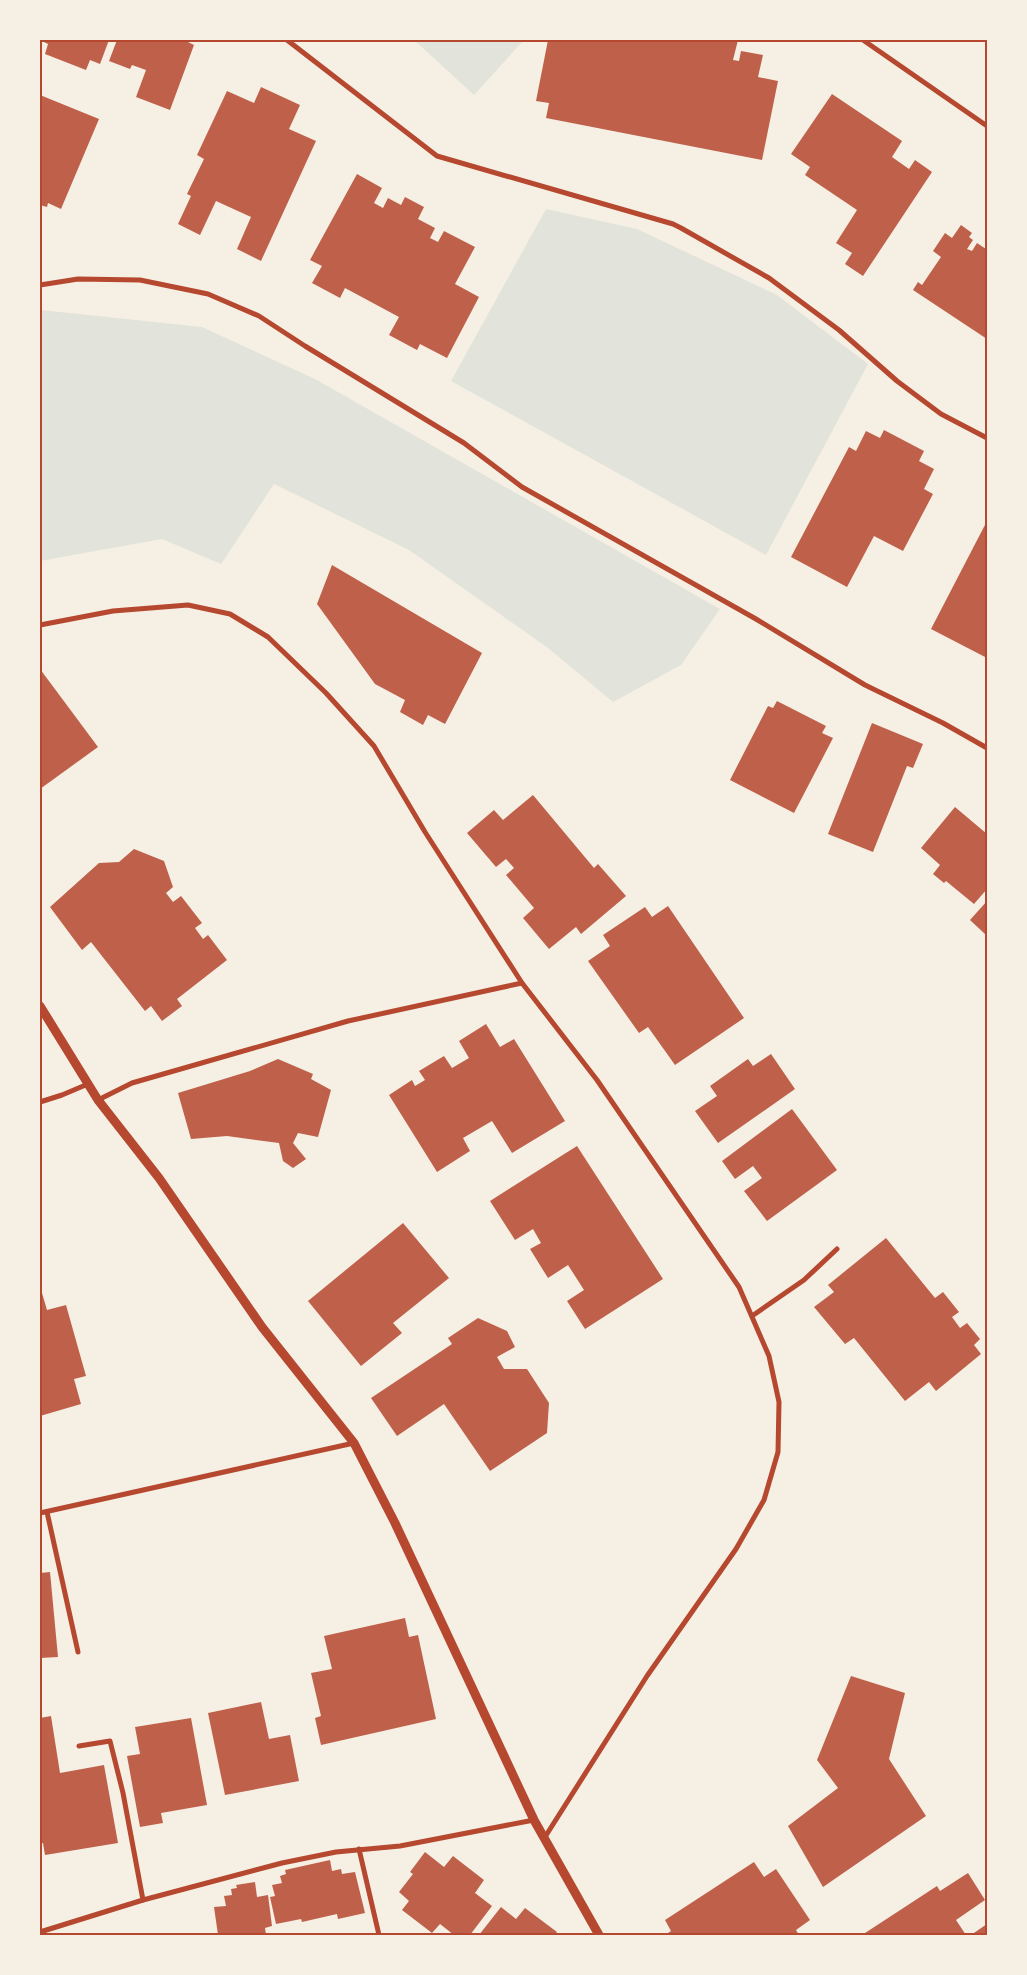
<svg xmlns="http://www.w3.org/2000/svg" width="1027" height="1975" viewBox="0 0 1027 1975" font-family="'Source Sans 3',sans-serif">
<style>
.green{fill:#e2e4dc}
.building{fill:#bf614a}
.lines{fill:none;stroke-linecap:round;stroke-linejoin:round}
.minor{stroke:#b5482f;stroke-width:5}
.tertiary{stroke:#b5482f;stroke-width:9}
.neatline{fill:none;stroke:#b5482f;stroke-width:2}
</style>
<rect width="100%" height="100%" fill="#f6efe4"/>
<g class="green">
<polygon points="414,40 524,40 474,95"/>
<polygon points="546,209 637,229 777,295 868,364 766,555 451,381"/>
<polygon points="41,310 202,327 315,379 720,609 681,665 613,702 548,648 409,550 274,484 221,564 162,539 40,561"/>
</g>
<g class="building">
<polygon points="40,40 109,40 100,64 90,60 86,70 45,54 48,44"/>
<polygon points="117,40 184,40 194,45 170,110 136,97 146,70 132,65 130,69 109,61"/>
<polygon points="548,40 738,40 733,60 739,61 741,51 763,55 758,77 778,81 762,160 546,118 549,103 536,101"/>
<polygon points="261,87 300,105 289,129 316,141 261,261 237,249 251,217 216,201 200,235 178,224 191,196 187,194 204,159 197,155 227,91 254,103"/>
<polygon points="832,94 902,141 892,157 909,169 915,160 932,172 863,276 845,264 852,253 836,243 857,210 805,175 810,167 791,154"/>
<polygon points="40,95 99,119 61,209 48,203 47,207 40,205"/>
<polygon points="357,174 382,188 374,203 383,208 388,198 401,205 405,197 424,207 418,219 435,228 430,238 438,242 444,231 475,247 455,284 479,297 447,358 420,344 417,350 389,335 399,317 345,288 340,298 312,283 322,266 310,260"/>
<polygon points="961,225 972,233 969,237 973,240 967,249 972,251 977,243 986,249 987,247 987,339 913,290 918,282 922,285 941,257 933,251 945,233 952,238"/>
<polygon points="884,430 924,451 919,461 934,469 924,489 933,494 903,551 874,536 847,587 791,557 849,447 856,451 866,431 880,438"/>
<polygon points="987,521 987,658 931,629"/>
<polygon points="332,565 482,653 445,724 428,715 423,725 400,712 405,700 375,684 317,604"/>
<polygon points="40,669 98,747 40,789"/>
<polygon points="777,701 826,726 822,733 833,738 794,813 730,780 768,706 773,708"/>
<polygon points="872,723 923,744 913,768 907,766 873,852 828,834"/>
<polygon points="533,795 594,868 598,864 626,896 581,934 576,927 549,949 523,918 534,908 506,875 514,868 506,859 496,867 467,833 494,810 503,820"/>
<polygon points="955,807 987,834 987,889 974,904 946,881 944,883 933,874 940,865 921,848"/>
<polygon points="134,849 164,861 173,887 166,893 173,902 181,896 202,923 195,928 203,939 208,935 227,960 177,999 182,1006 162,1021 151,1006 145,1011 91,942 82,950 50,907 99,863 119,862"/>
<polygon points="987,901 987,933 986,935 970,920"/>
<polygon points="668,906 744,1018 675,1065 648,1027 639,1033 588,961 610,946 603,935 645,907 652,917"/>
<polygon points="486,1024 500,1047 514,1039 565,1121 512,1153 492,1121 463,1138 470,1151 437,1172 389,1095 412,1080 415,1086 425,1080 419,1071 444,1056 452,1068 469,1058 459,1041"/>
<polygon points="771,1054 795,1089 718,1143 695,1111 717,1096 710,1086 748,1059 753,1066"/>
<polygon points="278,1059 313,1074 311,1079 331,1090 318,1137 298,1133 293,1143 306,1159 293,1168 283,1161 279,1143 227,1136 191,1139 178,1093 250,1071"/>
<polygon points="792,1109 837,1170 767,1221 744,1191 762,1178 753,1166 735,1179 722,1161"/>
<polygon points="577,1146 663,1279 585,1329 567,1301 584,1290 568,1265 548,1278 530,1249 541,1243 533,1229 515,1240 490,1201"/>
<polygon points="403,1223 449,1278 393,1323 402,1333 361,1366 308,1301"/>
<polygon points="886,1238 935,1298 943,1292 959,1312 952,1317 960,1328 967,1323 980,1339 974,1345 981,1354 936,1391 929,1382 905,1401 854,1338 845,1344 814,1307 834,1292 828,1285"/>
<polygon points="40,1293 42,1293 47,1310 66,1305 86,1376 74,1379 81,1404 40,1416"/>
<polygon points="478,1318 507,1331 515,1347 497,1357 504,1369 527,1369 549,1403 547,1433 490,1471 444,1404 397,1436 371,1398 452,1344 448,1338"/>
<polygon points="50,1572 58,1657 40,1658 40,1573"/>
<polygon points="405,1618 409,1637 418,1635 436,1719 321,1745 315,1718 321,1716 311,1673 332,1669 324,1636"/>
<polygon points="851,1676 905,1693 889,1759 926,1816 823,1887 788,1826 838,1788 817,1760"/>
<polygon points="261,1702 269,1739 290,1735 299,1781 225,1795 208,1713"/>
<polygon points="51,1716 60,1773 104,1765 118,1843 45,1855 43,1843 40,1844 40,1718"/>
<polygon points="191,1718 207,1805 161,1813 163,1823 140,1827 127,1756 140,1754 135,1727"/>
<polygon points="425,1852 444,1867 453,1856 484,1880 475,1893 492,1906 470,1935 454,1935 440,1924 432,1933 402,1910 409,1901 399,1892 413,1874 410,1872"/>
<polygon points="330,1860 332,1871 341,1869 342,1874 355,1872 365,1913 338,1919 337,1914 302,1922 301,1919 276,1924 270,1897 275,1896 272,1885 282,1883 280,1876 286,1874 285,1870"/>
<polygon points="754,1862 764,1877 776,1869 810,1920 796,1930 799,1935 665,1935 671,1931 665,1920"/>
<polygon points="968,1873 985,1900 956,1920 966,1935 862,1935 937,1886 940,1891"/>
<polygon points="255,1882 257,1897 268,1895 272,1926 265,1928 266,1935 218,1935 214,1907 226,1906 224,1896 232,1895 231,1889 237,1888 236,1885"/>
<polygon points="501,1907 516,1919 525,1908 557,1932 555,1935 479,1935"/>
<polygon points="987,1924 987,1935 971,1935"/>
</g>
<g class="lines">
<g class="minor">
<polyline points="287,40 437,156 673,224 681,228 769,278 839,330 897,381 941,414 987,438"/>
<polyline points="863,40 987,126"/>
<polyline points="40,285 78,279 140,280 208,294 259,316 305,346 464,443 522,487 756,619 865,685 943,723 987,748"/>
<polyline points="40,625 113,611 188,605 230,614 268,637 326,693 374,746 425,832 522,983 597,1080 739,1287 769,1356 779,1402 778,1452 764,1500 736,1549 647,1676 545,1837"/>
<polyline points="98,1100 132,1083 348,1021 522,983"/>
<polyline points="40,1102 62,1095 88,1084"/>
<polyline points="752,1316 804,1280 837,1249"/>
<polyline points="47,1512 78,1652"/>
<polyline points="40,1513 354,1443"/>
<polyline points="79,1746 110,1741 123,1793 143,1900"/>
<polyline points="359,1849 379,1935"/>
<polyline points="40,1932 143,1900 282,1863 336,1852 400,1846 534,1820"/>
</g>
<polyline class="tertiary" points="40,1006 98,1100 159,1178 262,1327 354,1443 395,1523 534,1820 599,1935"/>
</g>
<rect width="1027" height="1975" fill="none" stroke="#f6efe4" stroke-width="82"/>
<rect x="41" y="41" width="945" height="1893" class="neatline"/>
</svg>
